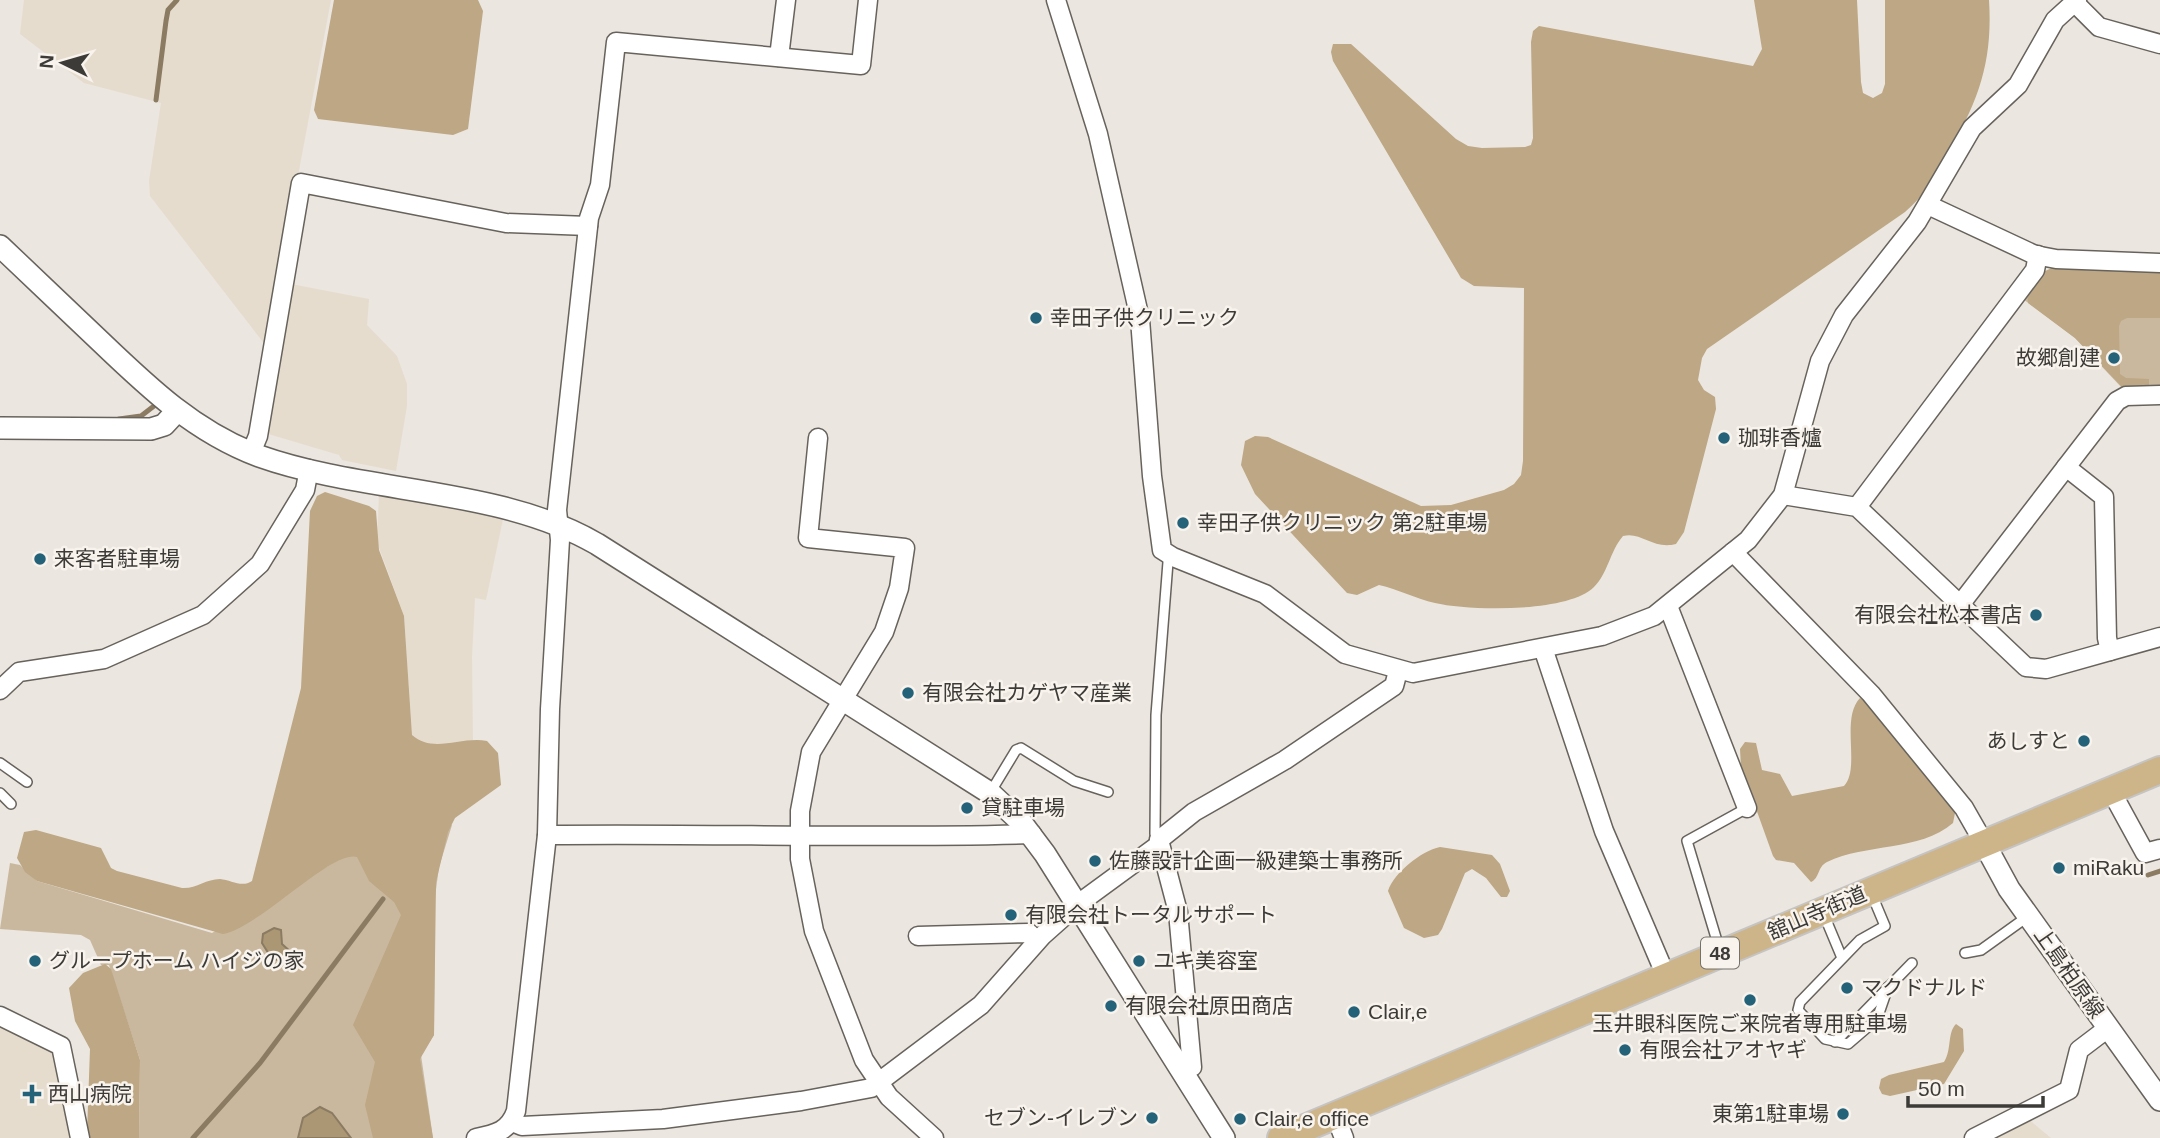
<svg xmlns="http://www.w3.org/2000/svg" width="2160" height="1138" viewBox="0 0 2160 1138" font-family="Helvetica,'Noto Sans JP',sans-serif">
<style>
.built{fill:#e5dcce}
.green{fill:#c9b89e}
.forest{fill:#bda784}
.water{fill:#ac9774;stroke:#8b7b62;stroke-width:2}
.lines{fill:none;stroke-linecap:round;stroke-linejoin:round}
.stream{stroke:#8b7b62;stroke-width:5}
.service-casing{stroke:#67635c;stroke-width:12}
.minor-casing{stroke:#67635c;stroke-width:21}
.tertiary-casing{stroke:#67635c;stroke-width:24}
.primary-casing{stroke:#c5c4c3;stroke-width:30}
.service{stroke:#fff;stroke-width:9}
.minor{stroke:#fff;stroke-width:18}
.tertiary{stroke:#fff;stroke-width:21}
.primary{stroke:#cdb489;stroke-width:26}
.poi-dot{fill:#246279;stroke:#f8f3ec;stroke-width:2.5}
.labels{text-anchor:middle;stroke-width:5;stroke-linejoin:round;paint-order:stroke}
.shield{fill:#f8f3ec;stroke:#75726e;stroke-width:2}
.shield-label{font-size:19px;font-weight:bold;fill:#3d3b38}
.poi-label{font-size:21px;fill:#3d3b38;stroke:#f8f3ec;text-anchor:start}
.street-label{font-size:21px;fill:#3d3b38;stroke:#f8f3ec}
</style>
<rect width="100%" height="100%" fill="#ebe6df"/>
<g class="built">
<polygon points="24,0 331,0 266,346 150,196 149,181 161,103 84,83 20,34"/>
<polygon points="291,284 369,299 367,325 397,356 407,384 407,406 396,471 342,460 339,455 265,433"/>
<polygon points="379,494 503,519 486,600 475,598 472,657 473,741 434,745 421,743 412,735 404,616 377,542"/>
<polygon points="0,1024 55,1050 73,1138 0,1138"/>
<polygon points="2027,1118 2051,1138 1986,1138"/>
</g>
<g class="green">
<polygon points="2160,271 2160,389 2122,388 2075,338 2023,299 2043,272"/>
<polygon points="452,825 439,867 435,897 434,1035 421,1055 433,1138 139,1138 140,1060 109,965 101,965 90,940 81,935 0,929 10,863 20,865 37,881 212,933 342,858"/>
</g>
<g class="forest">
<polygon points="334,0 478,0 483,11 468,129 453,135 318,119 314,110"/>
<path d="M 1754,0 L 1857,0 L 1861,82 L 1863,93 L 1873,98 L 1882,93 L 1885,84 L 1885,0 L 1989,0 C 1993,63 1978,102 1947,155 C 1935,177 1924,196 1905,212 L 1707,349 L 1702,358 L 1698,380 L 1704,390 L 1715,397 L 1716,409 L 1684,532 L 1676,544 C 1653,550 1641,531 1623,536 C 1610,551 1608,573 1594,587 C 1568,613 1469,611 1435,603 C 1416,599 1398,589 1379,585 L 1357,595 L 1347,593 L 1255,494 L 1241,465 L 1245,441 L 1255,436 L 1268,437 L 1421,506 L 1451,505 L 1504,490 L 1514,484 L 1521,475 L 1523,461 L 1524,288 L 1474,286 L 1461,278 L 1333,61 L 1331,52 L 1333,44 L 1351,44 L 1456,139 L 1468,146 L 1482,148 L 1525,147 L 1531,145 L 1533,138 L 1531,42 L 1533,31 L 1539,26 L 1753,66 L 1762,49 Z"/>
<polygon points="2054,267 2160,271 2160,318 2127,318 2121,321 2119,326 2120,374 2126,378 2149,379 2149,387 2122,387 2075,338 2028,303 2027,293 2043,272"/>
<path d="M 325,492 L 369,506 L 376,511 L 379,550 L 404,616 L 412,735 C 433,754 461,736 487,741 L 498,753 L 501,785 L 455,818 L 448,832 L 436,882 L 434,1035 L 420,1059 L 433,1138 L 373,1138 L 365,1105 L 375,1062 L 353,1025 L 401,915 L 394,902 L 369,881 L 357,857 C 332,849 259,928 223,934 L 37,881 L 25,872 L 17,858 L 24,832 L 36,830 L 101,848 L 111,868 L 117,871 L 182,888 C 196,889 206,879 220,879 C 231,880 242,888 252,881 L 301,688 L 310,511 L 317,496 Z"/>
<path d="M 1860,698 L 1867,702 L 1951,805 L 1955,813 L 1953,823 C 1919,852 1866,843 1827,862 C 1817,867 1820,878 1811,882 L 1794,863 L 1776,860 L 1773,856 L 1741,767 L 1740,749 L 1745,742 L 1756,743 L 1762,770 L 1780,774 L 1792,796 L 1844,786 C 1861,768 1840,719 1860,698 Z"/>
<path d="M 1440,847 L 1492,855 L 1500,864 L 1510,891 L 1507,897 L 1501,897 L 1486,878 L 1472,869 L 1465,873 L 1442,929 L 1438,935 L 1424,938 L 1404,928 L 1388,891 C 1394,873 1421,851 1440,847 Z"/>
<polygon points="105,964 111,969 140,1060 139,1138 88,1138 87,1133 90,1049 75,1021 69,988 83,973"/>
<path d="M 1956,1024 L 1963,1029 L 1964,1051 L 1944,1084 L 1890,1096 L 1882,1094 L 1879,1088 L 1881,1079 L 1889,1075 L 1944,1062 C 1952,1050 1947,1033 1956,1024 Z"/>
</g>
<g class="water">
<polygon points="274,928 281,930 282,944 292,953 287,961 272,959 262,943 263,934"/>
<polygon points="320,1107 332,1113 351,1138 298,1138 303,1118"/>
</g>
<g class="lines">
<g class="stream">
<polyline points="156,100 166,21 168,10 177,0"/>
<polyline points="119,419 141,416 154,406"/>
<polyline points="2148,875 2160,871"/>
<polyline points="193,1138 260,1063 383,899"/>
</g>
<defs>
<g id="service">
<polyline points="0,763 27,782"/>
<polyline points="0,793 11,804"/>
<polyline points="990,793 1016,750 1021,748 1074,781 1108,792"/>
<polyline points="1159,840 1155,834 1156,715 1168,562 1171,556"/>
<polyline points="1872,895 1885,926 1860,940 1800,1002 1798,1010 1825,1039 1848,1044 1877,1019 1888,987"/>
<polyline points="1824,915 1842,958"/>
<polyline points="1720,951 1687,841 1747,808"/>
<polyline points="1965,953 1981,950 2027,917"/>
<polyline points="1835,1042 1912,963"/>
</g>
<g id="minor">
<polyline points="1056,0 1098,134 1140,319 1152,476 1162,550 1173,557 1265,594 1345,654 1413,673 1602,636 1654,616 1748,540 1783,495 1820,361 1844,315 1917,222 1972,128 2018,85 2055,20 2077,0"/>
<polyline points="2074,2 2099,27 2160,44"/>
<polyline points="779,57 786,0"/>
<polyline points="1928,205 2035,255 2056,259 2160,263"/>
<polyline points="818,438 808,538 905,548 899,588 884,632 811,752 800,811 800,859 814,931 864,1060 889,1097 934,1138"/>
<polyline points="251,453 258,436 301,183 506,223 588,226"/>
<polyline points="2066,467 2104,497 2107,638 2110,651"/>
<polyline points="1783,495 1857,507 2026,667 2046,669 2160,637"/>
<polyline points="1857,507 2035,270 2038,255"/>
<polyline points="1733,552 1871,694 1964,808 1984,843"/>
<polyline points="1668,606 1747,808"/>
<polyline points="1959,606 2117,401 2126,396 2160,395"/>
<polyline points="1543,648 1604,831 1666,976"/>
<polyline points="0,690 19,672 104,659 203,615 260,564 305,490 309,469"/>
<polyline points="2110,789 2145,853 2160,849"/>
<path d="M 547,835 C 709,833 870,839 1032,834"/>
<polyline points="918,936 1029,933 1037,941"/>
<polyline points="0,1016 61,1046 80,1138"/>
<polyline points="1183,1072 1192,1067 1178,912 1159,840 1194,812 1285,760 1394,686 1398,671"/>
<polyline points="1335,1115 1344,1138"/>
<polyline points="512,1122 522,1126 663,1119 801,1101 871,1088 981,1005 1042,936 1078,904 1160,844"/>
<path d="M 476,1138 C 496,1134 509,1131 516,1111 L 547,835 L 550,709 L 560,540 L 557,510 L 589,218 L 600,185 L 616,42 L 861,65 L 868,0"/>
<polyline points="1974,1138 2069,1090 2079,1050 2108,1028"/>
</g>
<g id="tertiary">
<path d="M 0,246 C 34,278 67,310 101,342 C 149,388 195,432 259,456 C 366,494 499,487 597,544 L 990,793 L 1021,822 L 1045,854 L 1224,1138"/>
<polyline points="0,428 151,429 164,425 177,411"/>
<polyline points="1984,843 2009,889 2160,1100"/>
</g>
<polyline id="primary" points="1281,1138 2160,770"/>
</defs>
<use href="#service" class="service-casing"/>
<use href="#minor" class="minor-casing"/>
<use href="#tertiary" class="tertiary-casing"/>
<use href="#primary" class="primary-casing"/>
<use href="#service" class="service"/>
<use href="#minor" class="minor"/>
<use href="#tertiary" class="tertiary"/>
<use href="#primary" class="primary"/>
</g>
<g class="poi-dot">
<circle cx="1036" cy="318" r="7"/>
<circle cx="2114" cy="358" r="7"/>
<circle cx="1724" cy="438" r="7"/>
<circle cx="1183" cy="523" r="7"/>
<circle cx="40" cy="559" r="7"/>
<circle cx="2036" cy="615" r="7"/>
<circle cx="908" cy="693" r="7"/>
<circle cx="2084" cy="741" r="7"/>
<circle cx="967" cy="808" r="7"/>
<circle cx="1095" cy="861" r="7"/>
<circle cx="2059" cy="868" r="7"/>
<circle cx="1011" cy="915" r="7"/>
<circle cx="35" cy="961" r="7"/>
<circle cx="1139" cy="961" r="7"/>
<circle cx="1847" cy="988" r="7"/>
<circle cx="1750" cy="1000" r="7"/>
<circle cx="1111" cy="1006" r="7"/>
<circle cx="1354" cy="1012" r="7"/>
<circle cx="1625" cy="1050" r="7"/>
<path d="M28.5 1083.5h7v7h7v7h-7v7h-7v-7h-7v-7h7z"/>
<circle cx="1843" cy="1114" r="7"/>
<circle cx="1152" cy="1118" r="7"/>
<circle cx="1240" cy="1119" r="7"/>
</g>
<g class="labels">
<rect class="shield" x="1701" y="937.5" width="38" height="31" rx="5"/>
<g class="shield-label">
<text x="1720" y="960">48</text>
</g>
<g class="poi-label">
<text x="1050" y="325">幸田子供クリニック</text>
<text x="2100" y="365" text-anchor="end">故郷創建</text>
<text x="1738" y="445">珈琲香爐</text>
<text x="1197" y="530">幸田子供クリニック 第2駐車場</text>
<text x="54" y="566">来客者駐車場</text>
<text x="2022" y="622" text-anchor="end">有限会社松本書店</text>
<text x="922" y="700">有限会社カゲヤマ産業</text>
<text x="2070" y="748" text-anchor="end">あしすと</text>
<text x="981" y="815">貸駐車場</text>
<text x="1109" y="868">佐藤設計企画一級建築士事務所</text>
<text x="2073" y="875">miRaku</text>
<text x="1025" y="922">有限会社トータルサポート</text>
<text x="49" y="968">グループホーム ハイジの家</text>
<text x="1153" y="968">ユキ美容室</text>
<text x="1861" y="995">マクドナルド</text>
<text x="1125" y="1013">有限会社原田商店</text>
<text x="1368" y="1019">Clair,e</text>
<text x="1750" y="1031" text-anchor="middle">玉井眼科医院ご来院者専用駐車場</text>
<text x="1639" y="1057">有限会社アオヤギ</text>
<text x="48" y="1101">西山病院</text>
<text x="1829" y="1121" text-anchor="end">東第1駐車場</text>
<text x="1138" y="1125" text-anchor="end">セブン-イレブン</text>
<text x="1254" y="1126">Clair,e office</text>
</g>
<g class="street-label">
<text transform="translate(1817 913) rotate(-23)" y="7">舘山寺街道</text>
<text transform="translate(2069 973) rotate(55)" y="7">上島柏原線</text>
</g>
</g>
<g transform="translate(63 63) rotate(275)" stroke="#f8f3ec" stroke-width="5" paint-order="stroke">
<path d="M0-5L12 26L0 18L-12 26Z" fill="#3d3b38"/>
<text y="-10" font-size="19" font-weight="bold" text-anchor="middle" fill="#3d3b38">N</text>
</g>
<path d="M1908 1096v10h135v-10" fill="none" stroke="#3d3b38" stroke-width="3.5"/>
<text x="1918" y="1096" font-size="21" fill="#3d3b38" stroke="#f8f3ec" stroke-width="5" paint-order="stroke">50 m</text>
</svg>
